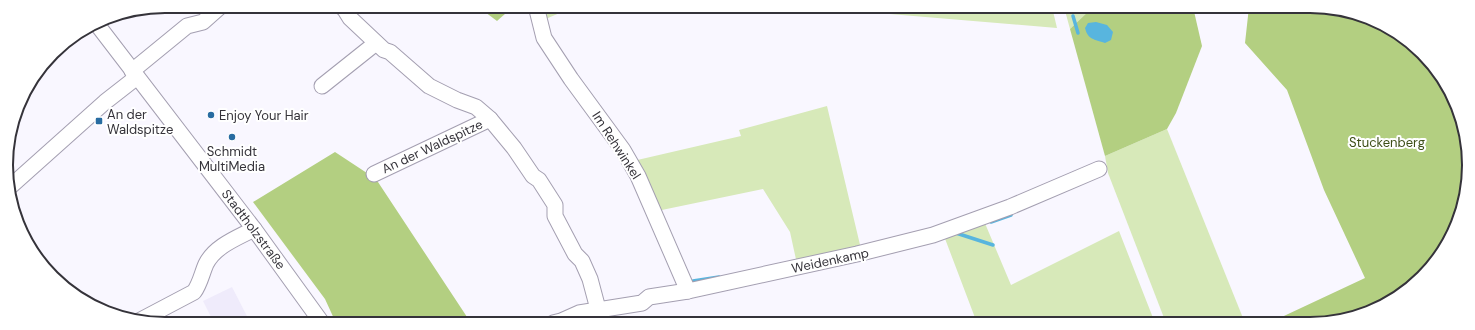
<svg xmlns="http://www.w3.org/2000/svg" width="1475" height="330" viewBox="0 0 1475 330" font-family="'DM Sans',sans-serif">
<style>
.built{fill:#efebfb}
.green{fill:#d7e9b9}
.forest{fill:#b3cf81}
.water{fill:#58b5de}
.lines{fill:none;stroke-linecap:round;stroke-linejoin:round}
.stream{stroke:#58b5de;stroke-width:3.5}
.minor-casing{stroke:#a49fb1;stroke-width:17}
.minor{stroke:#fff;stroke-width:15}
.poi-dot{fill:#286ca1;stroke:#fff;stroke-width:1.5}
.labels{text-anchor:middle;stroke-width:4;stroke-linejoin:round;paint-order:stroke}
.poi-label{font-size:13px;fill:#35333a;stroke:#fff;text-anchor:start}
.park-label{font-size:13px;fill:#3d4e17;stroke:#fff}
.street-label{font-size:13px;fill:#35333a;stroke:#fff}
.rim{fill:none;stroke:#35333a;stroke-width:2}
</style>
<rect width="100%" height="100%" fill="#f9f7ff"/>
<polygon class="built" points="232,287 250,322 214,323 203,301"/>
<g class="green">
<polygon points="538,6 576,6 541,21"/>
<polygon points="806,7 1052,7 1057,28"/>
<polygon points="1064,7 1093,7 1070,29"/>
<polygon points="827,106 861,249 797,264 790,232 763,189 657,211 633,161 741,136 739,130"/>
<polygon points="1167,129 1245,323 1166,323 1108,173 1105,156"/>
<polygon points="984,221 1011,285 1119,231 1155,323 977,323 944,236"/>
</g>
<g class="forest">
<polygon points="477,6 514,6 497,21"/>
<polygon points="1093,7 1193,7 1202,46 1176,113 1167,129 1105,156 1070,29"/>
<polygon points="1249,7 1331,7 1390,27 1436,68 1464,124 1468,186 1452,236 1422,278 1380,308 1331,323 1269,323 1365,278 1324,190 1287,90 1245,43"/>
<polygon points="335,152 376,179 471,323 336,323 325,299 253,202"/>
</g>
<path class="water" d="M 1096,22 L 1107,25 L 1113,32 L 1111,40 L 1105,43 C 1094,39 1088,40 1085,28 L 1088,23 Z"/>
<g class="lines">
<g class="stream">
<polyline points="1020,7 1051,12"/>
<polyline points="1073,16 1078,33"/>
<polyline points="991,222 1011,215"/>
<polyline points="956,233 993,245"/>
<polyline points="693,281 719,277"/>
</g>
<defs>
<g id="minor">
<polyline points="341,6 345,10 350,18 384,50 390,52 429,86 457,100 476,107 490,119 514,148 533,176 539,180 555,205 555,216 575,254 582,261 590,279 598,309"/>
<polyline points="536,6 544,38 571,79 623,150 638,176 688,291"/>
<polyline points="96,23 254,229 322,323"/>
<polyline points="132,71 187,26 203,22 221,6"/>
<polyline points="322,86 376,43"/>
<polyline points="374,174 490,119"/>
<polyline points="11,186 105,102 137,77"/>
<path d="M 139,321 L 194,292 C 200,284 202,273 206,264 C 215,246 237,238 254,229"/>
<polyline points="553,323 561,321 579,313 642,303 649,297 688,291 857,254 933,235 1010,207 1099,169"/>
</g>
</defs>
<use href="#minor" class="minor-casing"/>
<use href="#minor" class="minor"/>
</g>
<g class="poi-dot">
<circle cx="211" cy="115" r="4"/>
<rect x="95" y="117" width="8" height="8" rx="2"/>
<circle cx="232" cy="137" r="4"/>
</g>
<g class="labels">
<g class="poi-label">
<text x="107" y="119">An der<tspan x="107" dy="15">Waldspitze</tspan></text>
<text x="219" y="120">Enjoy Your Hair</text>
<text x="232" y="156" text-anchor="middle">Schmidt<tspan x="232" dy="15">MultiMedia</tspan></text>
</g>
<g class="park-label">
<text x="1387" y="147">Stuckenberg</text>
</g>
<g class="street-label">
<text transform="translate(617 145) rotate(57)" y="5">Im Rehwinkel</text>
<text transform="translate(432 146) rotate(-25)" y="5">An der Waldspitze</text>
<text transform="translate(254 229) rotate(53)" y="5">Stadtholzstraße</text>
<text transform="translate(830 260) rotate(-12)" y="5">Weidenkamp</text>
</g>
</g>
<path d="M0 0H1475V330H0ZM165 13H1310A152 152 0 0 1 1462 165V165A152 152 0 0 1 1310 317H165A152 152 0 0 1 13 165V165A152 152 0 0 1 165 13Z" fill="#fff" fill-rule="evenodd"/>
<path class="rim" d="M165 13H1310A152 152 0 0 1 1462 165V165A152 152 0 0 1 1310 317H165A152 152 0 0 1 13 165V165A152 152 0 0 1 165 13Z"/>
</svg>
